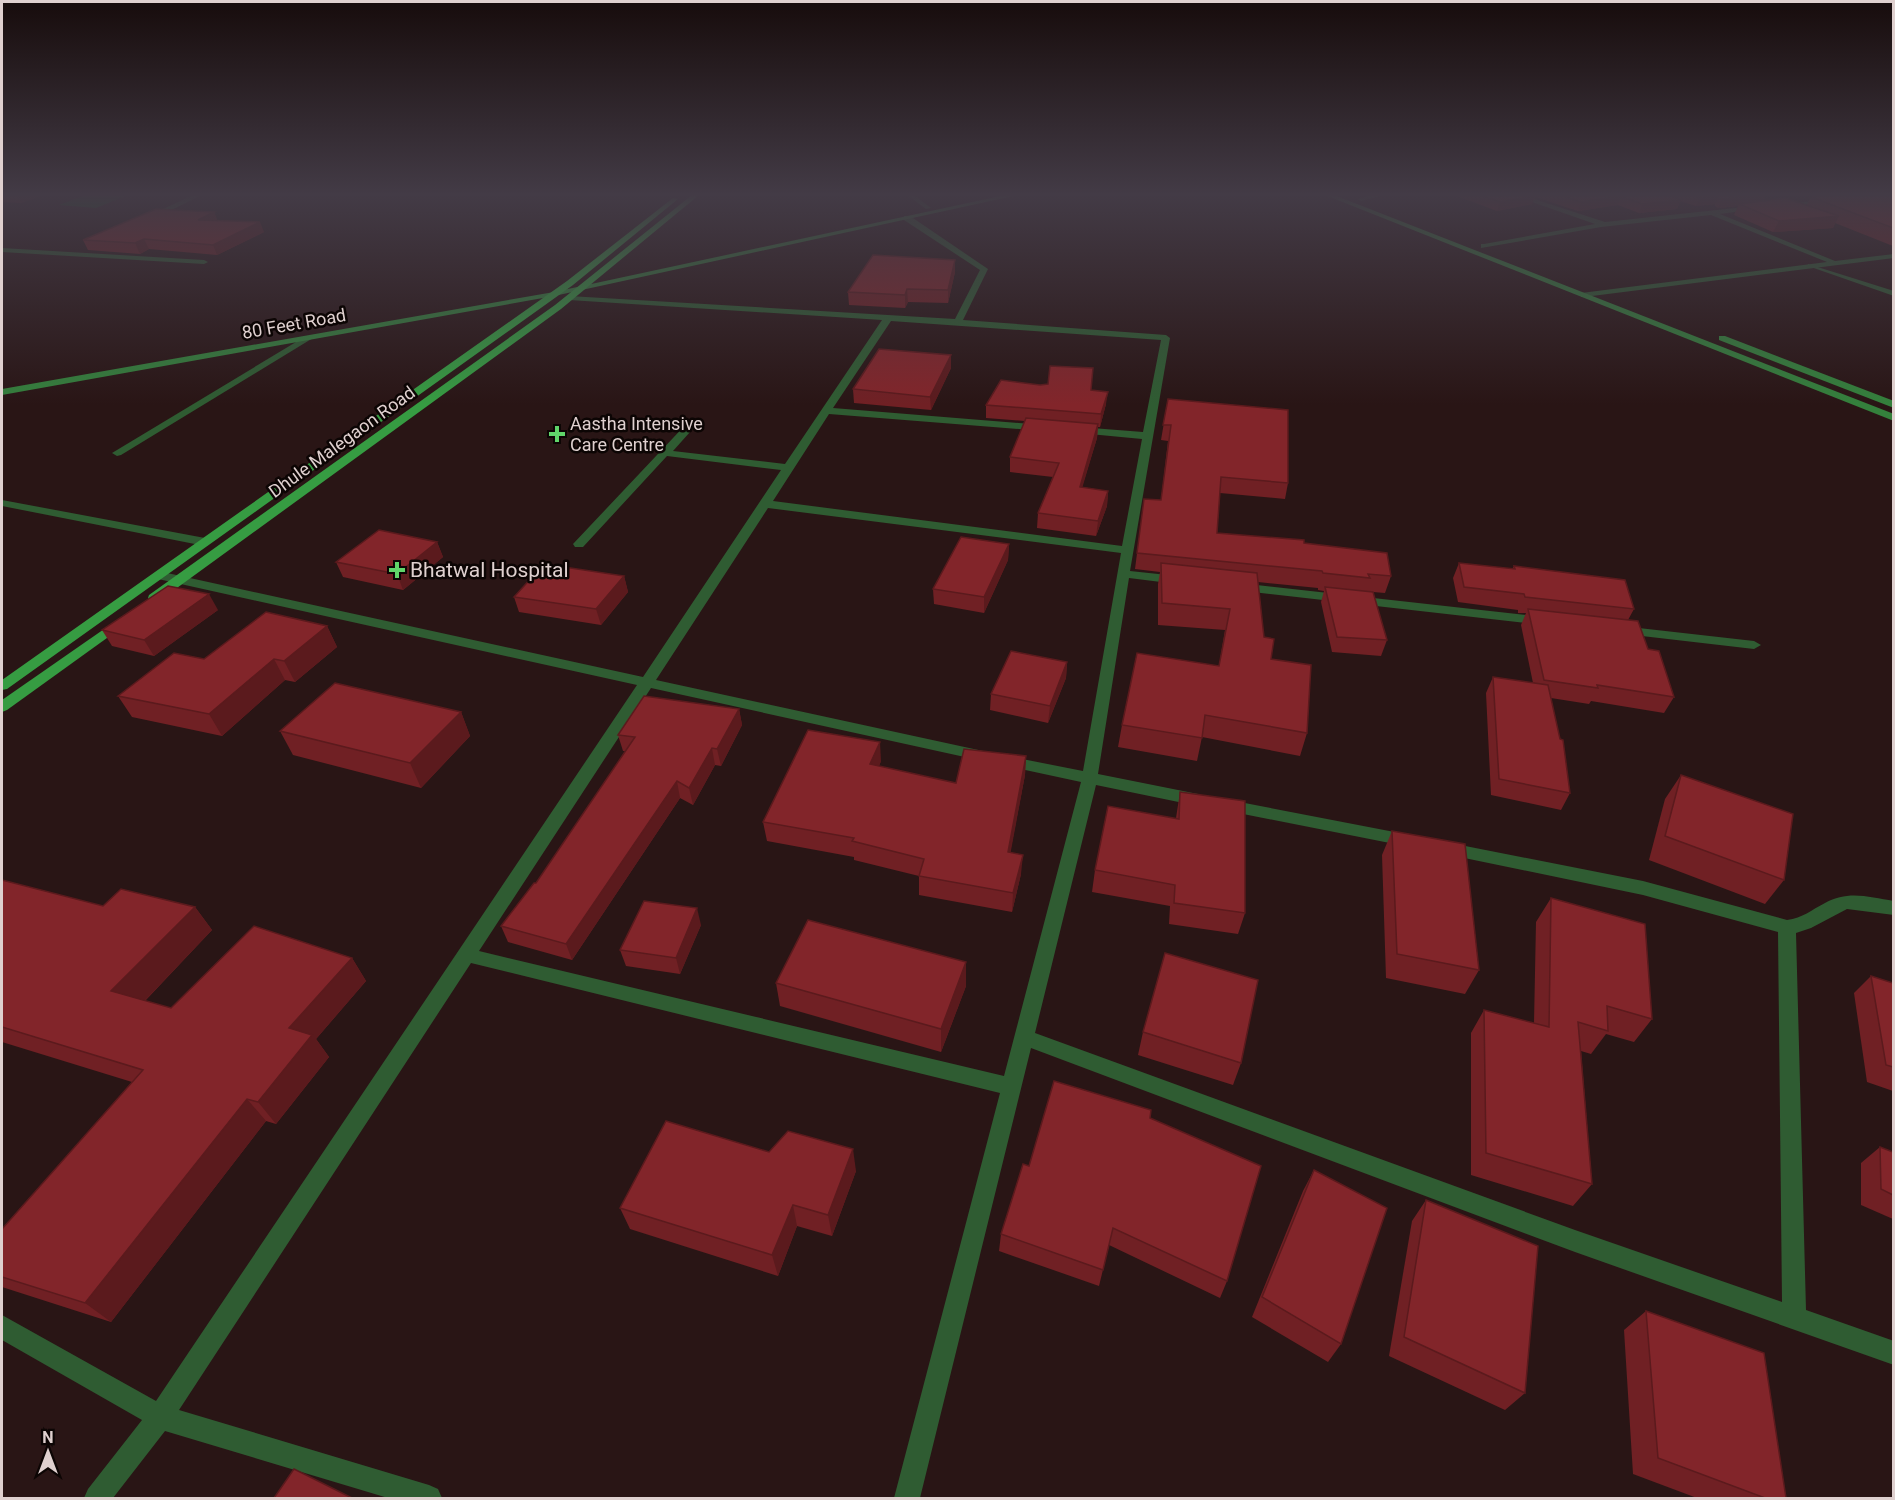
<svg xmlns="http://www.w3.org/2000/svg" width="1895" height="1500" viewBox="0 0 1895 1500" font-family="Roboto,sans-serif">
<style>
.water{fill:#025c17}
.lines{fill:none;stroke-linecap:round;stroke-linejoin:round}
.service{fill:#2f5c32;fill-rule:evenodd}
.minor{fill:#2f5c32;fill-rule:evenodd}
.secondary{fill:#34803c;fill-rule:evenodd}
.primary{fill:#369c42;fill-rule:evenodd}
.wall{fill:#702024}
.shaded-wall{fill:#5b1a1d}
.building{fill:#82252a;stroke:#5b1a1d;stroke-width:1.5}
.poi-dot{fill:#60d56a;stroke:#0c0504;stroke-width:2}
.labels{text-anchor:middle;stroke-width:5;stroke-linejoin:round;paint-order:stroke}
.far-street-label{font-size:18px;fill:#dfd0cf;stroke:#0c0504}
.far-poi-label{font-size:18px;fill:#dfd0cf;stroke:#0c0504;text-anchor:start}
.poi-label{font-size:21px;fill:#dfd0cf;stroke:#0c0504;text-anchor:start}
</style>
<rect width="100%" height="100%" fill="#291515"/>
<polygon class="water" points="85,195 128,195 96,208 59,205"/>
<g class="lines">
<polygon class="service" points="1808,264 1894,291 1894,296 1808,266"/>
<g class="minor">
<polygon points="193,195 202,195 153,219 146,217"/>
<polygon points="907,195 914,195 931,208 926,209"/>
<polygon points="1371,195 1384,195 1361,201 1358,199"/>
<polygon points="1512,195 1522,195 1605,222 1754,206 1756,209 1720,214 1835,261 1894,254 1894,258 1584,297 1581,297 1581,293 1827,262 1711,215 1601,227 1481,248 1481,244 1484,244 1595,224"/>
<polygon points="1831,199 1829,202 1781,207 1778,205"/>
<path d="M 904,216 L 910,216 L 988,269 L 963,320 L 1166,335 L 1170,338 L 1130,571 L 1177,576 L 1183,580 L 1177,584 L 1129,578 L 1098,774 L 1198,794 L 1204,796 L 1206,800 L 1204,804 L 1198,806 L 1096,785 L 1035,1033 L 1575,1230 L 1782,1302 L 1778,932 L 1643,895 L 1445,854 L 1439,852 L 1437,848 L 1439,844 L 1445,842 L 1643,881 L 1787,920 C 1803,918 1811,910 1825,903 C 1848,890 1869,897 1894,901 L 1894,915 L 1847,909 L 1811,928 L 1796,933 L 1806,1310 L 1894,1341 L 1894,1365 L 1575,1252 L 1031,1048 L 920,1498 L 894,1498 L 1000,1093 L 471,963 L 179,1410 L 429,1485 L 438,1489 L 442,1498 L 388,1498 L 165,1431 L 113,1498 L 84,1498 L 88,1489 L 142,1420 L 2,1340 L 2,1315 L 156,1401 L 637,685 L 158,579 L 152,575 L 158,571 L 643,677 L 781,470 L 667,456 L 583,547 L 575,547 L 573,544 L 690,420 L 699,422 L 673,451 L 785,464 L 882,320 L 569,300 L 565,298 L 569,296 L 955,319 L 980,270 L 904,220 ZM 891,321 L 1161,340 L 1143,432 L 1079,427 L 1074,430 L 1079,433 L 1142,439 L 1122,546 L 773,501 L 829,414 L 1043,431 L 1048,428 L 1043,425 L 833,408 ZM 768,508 L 1121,553 L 1083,771 L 1007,756 L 999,761 L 1007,766 L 1081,782 L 1004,1076 L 479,951 L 651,688 L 983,761 L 988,760 L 991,756 L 983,751 L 656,680 Z"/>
<polygon points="2,248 204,260 208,262 204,264 2,252"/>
<polygon points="306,336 313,338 121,455 117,456 112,453"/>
<polygon points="2,500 205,538 211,542 205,546 2,506"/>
<polygon points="1239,583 1544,617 1551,621 1544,625 1235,590 1233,587 1235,584"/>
<polygon points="1621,626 1754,641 1761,645 1754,649 1616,633 1614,630 1616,627"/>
<polygon points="1224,799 1410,835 1416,837 1418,841 1416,845 1410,847 1218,809 1216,805 1218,801"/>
</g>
<g class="secondary">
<polygon points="1005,195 1018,195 554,296 2,395 2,389 554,292"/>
<polygon points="1325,195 1334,195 1894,414 1894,421"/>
<polygon points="1719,336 1725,336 1894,401 1894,408 1719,340"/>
</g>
<g class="primary">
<polygon points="692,195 699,195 561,309 159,601 149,601 148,598 149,595 555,305"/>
<polygon points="673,198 678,199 573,285 7,689 2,690 2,680 567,281"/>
<polygon points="120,618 127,622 125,625 7,710 2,712 2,700"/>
</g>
</g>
<g class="wall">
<polygon points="2,195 43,195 21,203 2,202"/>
<polygon points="1454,195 1766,195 1763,201 1806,206 1811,197 1893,195 1893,246 1835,223 1833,228 1773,232 1734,215 1738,206 1718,208 1715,206 1715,204 1696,206 1680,201 1677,209 1639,213 1618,205 1578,211 1535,197 1532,204 1497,211"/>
<polygon points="214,212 217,220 264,232 217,255 149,249 140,254 88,250 83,240"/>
<polygon points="955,272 948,303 908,302 905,308 849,305 848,292"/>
<polygon points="951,355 951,368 931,410 854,403 853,389"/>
<polygon points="1040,385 1091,390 1106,404 1100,427 1098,427 1097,438 1082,487 1108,491 1107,506 1096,536 1037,528 1038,513 1053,477 1010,472 1010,457 1025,421 986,418 986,405"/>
<polygon points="1168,399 1288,483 1285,499 1220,493 1217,533 1304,543 1391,576 1385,593 1373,592 1387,640 1381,656 1332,652 1321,602 1324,591 1318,590 1318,588 1258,582 1264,637 1271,659 1307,733 1300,756 1202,737 1197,761 1118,747 1122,725 1219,666 1225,630 1158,625 1158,584 1160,572 1135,569 1144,499 1161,500 1168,441 1161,440"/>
<polygon points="437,542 443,557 403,590 343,577 336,562"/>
<polygon points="1009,544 1008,560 984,613 934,604 933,589"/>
<polygon points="1459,563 1512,569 1514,566 1634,609 1628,620 1648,649 1674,697 1664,713 1591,701 1589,704 1551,698 1570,793 1561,810 1491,795 1486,693 1493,677 1533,683 1521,625 1526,613 1518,613 1518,610 1458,602 1453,578"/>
<polygon points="624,576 628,592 601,625 519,612 514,597"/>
<polygon points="218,610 154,656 112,646 102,630"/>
<polygon points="327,626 337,647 295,682 285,680 222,736 132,717 118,696 204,659"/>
<polygon points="1067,662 1066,678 1048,723 990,710 991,694"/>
<polygon points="739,709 742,725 721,766 715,765 693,805 680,798 572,960 508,942 501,926 536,883 626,751 623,751 618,735"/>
<polygon points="461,712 470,736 421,788 293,755 280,731"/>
<polygon points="1026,756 1025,775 1010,853 1021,874 1012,912 919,895 919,876 854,860 854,857 767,841 763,822 881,761 879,766 956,783"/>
<polygon points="1681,775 1784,880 1765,904 1649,860 1665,799"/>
<polygon points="1180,792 1245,913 1238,934 1169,924 1170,906 1092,892 1095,870 1176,818"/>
<polygon points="1392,831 1479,970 1465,994 1386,978 1382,855"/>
<polygon points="2,880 103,906 195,907 212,930 145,1001 171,1008 352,958 366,981 316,1039 329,1057 276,1124 266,1121 111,1322 2,1287 2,1229 132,1082 2,1042"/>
<polygon points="1551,898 1652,1019 1634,1042 1606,1034 1591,1054 1581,1051 1592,1184 1573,1206 1471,1175 1471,1033 1484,1010 1534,1023 1536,922"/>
<polygon points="701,925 680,974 626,966 620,950"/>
<polygon points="966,962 966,986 941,1052 780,1006 776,983"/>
<polygon points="1871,976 1893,983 1893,1091 1867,1082 1854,993"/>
<polygon points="1143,1032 1241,1063 1233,1085 1138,1055"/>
<polygon points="1150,1118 1227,1281 1220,1298 1109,1245 1099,1286 999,1251 1001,1234 1029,1166"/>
<polygon points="1880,1147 1893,1152 1893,1219 1861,1205 1861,1163"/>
<polygon points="769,1152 856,1171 832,1236 797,1226 778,1276 630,1229 620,1208"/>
<polygon points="1314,1170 1341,1344 1328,1362 1252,1317 1303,1191"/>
<polygon points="1426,1200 1525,1393 1505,1410 1389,1356 1412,1221"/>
<polygon points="1646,1311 1786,1498 1697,1498 1633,1474 1624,1330"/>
</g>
<g class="shaded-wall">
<polygon points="17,195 43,195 21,203"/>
<polygon points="1766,195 1762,203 1739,204 1738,206 1718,208 1722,199"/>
<polygon points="1535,196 1532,204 1497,211 1500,202"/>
<polygon points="1621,196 1618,205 1578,211 1581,202"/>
<polygon points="1719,196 1715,204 1696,206 1700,198"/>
<polygon points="1681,200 1677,209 1639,213 1642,204"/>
<polygon points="214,212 218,222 198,220"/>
<polygon points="1839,216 1833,228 1773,232 1779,221"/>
<polygon points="260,222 264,232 217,255 213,245"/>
<polygon points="144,239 149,249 140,254 135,243"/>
<polygon points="955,260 955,272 948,303 948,290"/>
<polygon points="907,289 908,302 905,308 905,295"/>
<polygon points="951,355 951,368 931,410 930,397"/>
<polygon points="1108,392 1106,404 1100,427 1101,414"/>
<polygon points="1098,424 1097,438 1078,502 1080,487"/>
<polygon points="1108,491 1107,506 1096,536 1098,521"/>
<polygon points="437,542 443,557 403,590 397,574"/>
<polygon points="1009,544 1008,560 984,613 984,597"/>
<polygon points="624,576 628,592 601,625 596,609"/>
<polygon points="209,594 218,610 154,656 144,640"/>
<polygon points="327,626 337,647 295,682 284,661"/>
<polygon points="274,659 285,680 222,736 209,714"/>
<polygon points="1067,662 1066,678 1048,723 1050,706"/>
<polygon points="739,709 742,725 721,766 717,749"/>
<polygon points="461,712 470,736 421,788 410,763"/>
<polygon points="880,742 881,761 872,783 870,764"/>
<polygon points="712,748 715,765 693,805 689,788"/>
<polygon points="1026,756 1025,775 1007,872 1008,852"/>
<polygon points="677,781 680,798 572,960 566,944"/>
<polygon points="1023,855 1021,874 1012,912 1013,893"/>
<polygon points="195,907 212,930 132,1014 111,991"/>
<polygon points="697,908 701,925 680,974 676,958"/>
<polygon points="352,958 366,981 316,1039 329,1057 276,1124 258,1102 289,1028"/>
<polygon points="966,962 966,986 941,1052 941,1029"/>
<polygon points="247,1099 266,1121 111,1322 85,1303"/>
<polygon points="853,1149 856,1171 832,1236 828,1215"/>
<polygon points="793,1205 797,1226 778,1276 772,1255"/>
</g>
<g class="building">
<polygon points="1480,195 1533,195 1535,196 1500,202"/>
<polygon points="1559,195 1668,195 1681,200 1642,204 1621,196 1581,202"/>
<polygon points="1691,195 1762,195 1722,199 1718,198 1719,196 1700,198"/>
<polygon points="1837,195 1893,195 1893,228 1811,197"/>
<polygon points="1785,198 1839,216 1779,221 1739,204"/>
<polygon points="156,209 214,212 198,220 260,222 213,245 144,239 135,243 83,240"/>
<polygon points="873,255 955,260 948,290 907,289 905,295 848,292"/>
<polygon points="879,349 951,355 930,397 853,389"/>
<polygon points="1050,366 1093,368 1091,390 1108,392 1101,414 986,405 1001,380 1040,385 1048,384"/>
<polygon points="1168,399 1288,410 1288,483 1221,477 1217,533 1304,540 1304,543 1387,553 1391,576 1368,574 1370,578 1323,573 1322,571 1137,553 1144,499 1161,500 1171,425 1163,425"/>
<polygon points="1026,418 1098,424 1080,487 1108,491 1098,521 1038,513 1059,463 1010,457"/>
<polygon points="379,530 437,542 397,574 336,562"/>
<polygon points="961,537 1009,544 984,597 933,589"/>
<polygon points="1161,563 1257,573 1264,637 1274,639 1271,659 1311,665 1307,733 1205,715 1202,738 1122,725 1137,653 1219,666 1230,609 1162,603"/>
<polygon points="1459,563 1515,569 1514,566 1625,580 1634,609 1525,597 1524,594 1464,587"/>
<polygon points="544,564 624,576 596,609 514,597"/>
<polygon points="168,586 209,594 144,640 102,630"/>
<polygon points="1325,587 1373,592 1387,640 1337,637"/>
<polygon points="1528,609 1638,621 1648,649 1659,651 1674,697 1597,685 1598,688 1544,680"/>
<polygon points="266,612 327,626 284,661 274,659 209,714 118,696 174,653 204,659"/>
<polygon points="1011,651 1067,662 1050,706 991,694"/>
<polygon points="1493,677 1548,685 1560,739 1563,740 1570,793 1499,779"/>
<polygon points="335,683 461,712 410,763 280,731"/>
<polygon points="644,696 739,709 717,749 712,748 689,788 677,781 566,944 501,926 534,883 536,883 635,737 618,735"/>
<polygon points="808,730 880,742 870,764 956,783 964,749 1026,756 1008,852 1023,855 1013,893 919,876 924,859 852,841 854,838 763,822"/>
<polygon points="1681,775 1793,814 1784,880 1665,836"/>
<polygon points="1180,792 1245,801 1245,913 1174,903 1175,885 1095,870 1108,806 1179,819"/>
<polygon points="1392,831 1465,844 1479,970 1397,954"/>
<polygon points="2,880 103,906 121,889 195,907 111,991 171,1008 254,926 352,958 289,1028 312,1035 258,1102 247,1099 85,1303 2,1277 2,1229 143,1070 2,1027"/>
<polygon points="1551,898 1645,924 1652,1019 1607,1006 1608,1031 1578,1022 1592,1184 1486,1153 1484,1010 1549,1027"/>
<polygon points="644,901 697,908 676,958 620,950"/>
<polygon points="808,920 966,962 941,1029 776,983"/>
<polygon points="1165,953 1258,980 1241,1063 1143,1032"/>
<polygon points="1871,976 1893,983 1893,1067 1886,1065"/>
<polygon points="1054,1081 1151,1110 1150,1118 1261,1166 1227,1281 1113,1228 1103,1270 1001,1234 1023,1164 1029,1166"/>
<polygon points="666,1121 769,1152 788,1131 853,1149 828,1215 793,1205 772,1255 620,1208"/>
<polygon points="1880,1147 1893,1152 1893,1195 1881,1189"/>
<polygon points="1314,1170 1387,1208 1341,1344 1262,1297"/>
<polygon points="1426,1200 1538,1246 1525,1393 1404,1337"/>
<polygon points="1646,1311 1764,1353 1786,1498 1765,1498 1658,1458"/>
<polygon points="294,1469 352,1498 274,1498"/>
</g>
<linearGradient id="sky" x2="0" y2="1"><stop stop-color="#170c0c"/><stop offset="0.48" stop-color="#433b46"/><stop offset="1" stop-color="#433b46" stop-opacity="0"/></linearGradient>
<rect width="1895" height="405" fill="url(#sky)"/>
<g class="poi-dot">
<path d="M554 425h6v6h6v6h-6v6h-6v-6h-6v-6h6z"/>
<path d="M394 561h6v6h6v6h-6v6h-6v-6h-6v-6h6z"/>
</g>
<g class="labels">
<g class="far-street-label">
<text transform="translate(294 324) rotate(-10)" y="6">80 Feet Road</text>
<text transform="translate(342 442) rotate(-36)" y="6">Dhule Malegaon Road</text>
</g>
<g class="far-poi-label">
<text x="570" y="430">Aastha Intensive<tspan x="570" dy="21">Care Centre</tspan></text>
</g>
<g class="poi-label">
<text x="410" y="577">Bhatwal Hospital</text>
</g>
</g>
<rect width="1895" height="1500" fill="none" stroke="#dfd0cf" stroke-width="6"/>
<g transform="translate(48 1452)" stroke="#0c0504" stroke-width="4.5" paint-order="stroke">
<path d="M0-4.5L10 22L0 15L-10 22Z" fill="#dfd0cf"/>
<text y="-9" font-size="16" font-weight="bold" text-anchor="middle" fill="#dfd0cf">N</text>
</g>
</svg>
